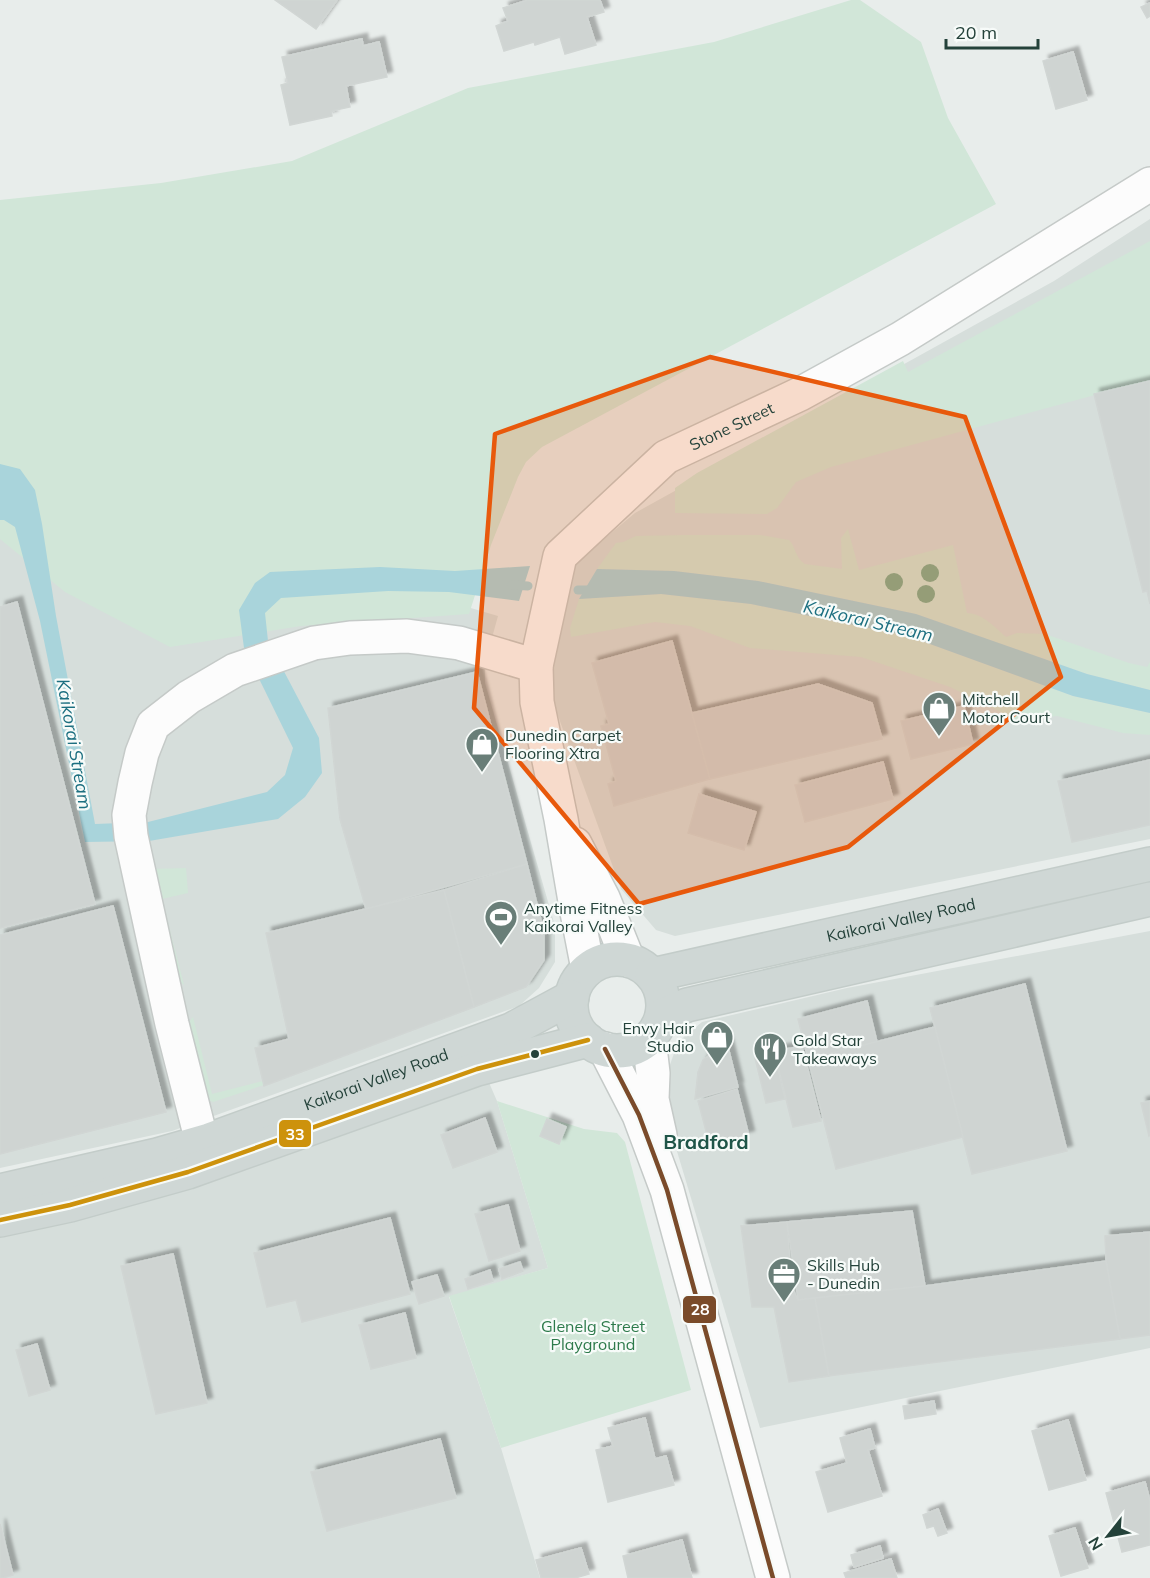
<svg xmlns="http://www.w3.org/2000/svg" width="1150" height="1578" viewBox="0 0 1150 1578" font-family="Mulish,sans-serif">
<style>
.built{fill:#d6dedb}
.green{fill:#d1e6d8}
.water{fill:#a9d4db}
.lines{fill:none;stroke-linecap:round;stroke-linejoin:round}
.stream{stroke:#a9d4db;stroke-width:9}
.building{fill:#cfd4d2;stroke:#d1d6d4;stroke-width:1.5;filter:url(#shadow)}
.minor-casing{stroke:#c5cac8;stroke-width:36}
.major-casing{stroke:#c3ccc9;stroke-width:36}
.minor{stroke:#fcfcfc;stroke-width:33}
.major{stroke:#cfd7d5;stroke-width:33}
.bus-1-casing{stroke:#f7fbf9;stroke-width:9}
.bus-2-casing{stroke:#f7fbf9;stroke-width:9}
.bus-1{stroke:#7a4b2a;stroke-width:4.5}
.bus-2{stroke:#cd920c;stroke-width:4.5}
.tree{fill:#81ae93}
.marked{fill:#e8590c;fill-opacity:0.2;stroke:#e8590c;stroke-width:4.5;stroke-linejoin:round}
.bus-dot{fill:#24423a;stroke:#f7fbf9;stroke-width:2}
.labels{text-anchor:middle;stroke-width:4.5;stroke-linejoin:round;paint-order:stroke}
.street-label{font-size:16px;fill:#24423a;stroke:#f7fbf9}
.poi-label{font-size:16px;fill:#24423a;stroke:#f7fbf9;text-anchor:start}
.park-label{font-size:16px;fill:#2d7a4b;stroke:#f7fbf9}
.water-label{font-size:18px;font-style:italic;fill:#1c6f80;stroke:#f7fbf9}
.quarter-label{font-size:20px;font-weight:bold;fill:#1f5548;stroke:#f7fbf9}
.line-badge{stroke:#f7fbf9;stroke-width:2}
.badge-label{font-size:16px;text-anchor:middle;font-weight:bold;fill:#fff}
</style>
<defs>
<filter id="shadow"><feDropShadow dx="5.5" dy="-5.5" stdDeviation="1.5" flood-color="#0004"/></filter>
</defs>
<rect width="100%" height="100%" fill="#e8edeb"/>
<g class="built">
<polygon points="1150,219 1150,839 675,936 656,930 621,889 549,691 557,650 567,570 635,513 1054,281"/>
<polygon points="0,492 389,584 498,616 485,663 485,683 555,926 555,962 539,988 519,1006 172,1131 0,1168"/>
<polygon points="1150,931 1150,1348 760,1428 664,1108 666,1076 678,1042 702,1022 847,988"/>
<polygon points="487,1078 497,1101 548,1268 449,1297 501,1448 540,1578 0,1578 0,1220"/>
</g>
<g class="green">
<polygon points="851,0 860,0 921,42 948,118 996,204 542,447 526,462 518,477 491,545 469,614 301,626 170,647 65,592 0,539 0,200 161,183 292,161 468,88 714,42"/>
<polygon points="1150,241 1150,380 831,467 796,482 777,508 767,514 675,513 675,488 697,473 903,361 908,372"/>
<path d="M 848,529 L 859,570 L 953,545 L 967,613 C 982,613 996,628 1006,637 L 1017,633 L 1045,634 L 1129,663 L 1147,667 L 1150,662 L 1150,690 L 1087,674 L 916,614 L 758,581 L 674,571 L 597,569 L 616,543 L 623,542 L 636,536 L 684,535 L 760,535 L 789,540 C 796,547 795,558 805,564 L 842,569 L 841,538 Z"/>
<polygon points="661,594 751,604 908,636 1073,696 1150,713 1150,735 1123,733 1057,716 1011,722 1009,716 950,687 861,657 750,648 690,626 655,622 571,637 570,628 579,599"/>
<polygon points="186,868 188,893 162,899 184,985 178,980 151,869"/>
<polygon points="193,1017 212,1094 263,1081 264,1085 213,1102 207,1099 189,1022"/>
<polygon points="497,1101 584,1129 617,1133 625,1142 691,1390 501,1448 449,1296 548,1268"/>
</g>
<g class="water">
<polygon points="0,464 20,469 35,490 42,524 56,616 95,824 148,822 267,792 285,775 293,748 244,648 239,610 255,583 270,572 380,567 455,571 530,566 519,601 449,592 388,591 281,598 265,613 268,641 319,738 322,773 305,797 278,819 149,841 85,842 40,621 15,527 4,520 0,520"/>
<polygon points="597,569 674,571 758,581 916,614 1087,674 1150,690 1150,713 1073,696 908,636 751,604 661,594 579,599"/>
</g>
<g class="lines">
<g class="stream">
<polyline points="512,585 528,586"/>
<polyline points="578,590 597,590"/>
</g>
</g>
<g class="building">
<polygon points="275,0 337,0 316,29"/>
<polygon points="528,0 600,0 604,12 587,17 596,45 565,54 560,37 535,45 534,42 504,51 496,26 508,21 503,8"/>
<polygon points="1150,3 1150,16 1147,18 1141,7"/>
<polygon points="362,39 363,46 379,42 387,77 346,86 350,107 331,111 332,116 290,125 281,85 288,83 282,57"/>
<polygon points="1073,52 1087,100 1056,109 1043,61"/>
<polygon points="1150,381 1150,604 1147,591 1143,592 1094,394"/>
<polygon points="17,602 95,904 0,928 0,607"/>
<polygon points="672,641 710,779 614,806 608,784 616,781 601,726 609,724 592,663"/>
<polygon points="477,672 527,864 366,909 340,819 328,708"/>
<polygon points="818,684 872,703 882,739 710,779 692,713"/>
<polygon points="964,706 973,744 911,759 901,721"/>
<polygon points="1150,760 1150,825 1072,842 1058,781"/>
<polygon points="883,762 893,799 805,822 795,785"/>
<polygon points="699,794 756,812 744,850 688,833"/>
<polygon points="527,864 544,932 544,960 526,987 474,1007 444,890"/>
<polygon points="444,890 474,1007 264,1086 255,1048 289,1039 266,933"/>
<polygon points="113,906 166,1112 0,1154 0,935"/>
<polygon points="1025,984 1067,1151 972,1174 930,1008"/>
<polygon points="867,1001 877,1042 808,1059 798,1019"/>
<polygon points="935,1027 963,1137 836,1169 808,1059"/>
<polygon points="727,1043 738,1087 695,1099 698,1072 703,1060"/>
<polygon points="802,1046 821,1121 793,1127 774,1051"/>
<polygon points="774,1053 785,1099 766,1103 755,1058"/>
<polygon points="737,1089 749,1136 710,1146 698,1101"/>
<polygon points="1150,1101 1150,1135 1149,1136 1141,1103"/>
<polygon points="485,1118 497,1152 453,1168 441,1135"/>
<polygon points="547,1119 566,1127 559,1144 540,1136"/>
<polygon points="508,1205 520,1251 489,1261 475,1214"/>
<polygon points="912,1211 925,1286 798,1300 787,1222"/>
<polygon points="390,1218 410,1294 302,1322 296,1300 267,1307 254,1253"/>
<polygon points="787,1222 792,1286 798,1300 815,1298 829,1376 789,1382 774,1307 752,1307 741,1226"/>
<polygon points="1150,1232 1150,1335 1120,1339 1106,1261 1105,1236"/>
<polygon points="173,1254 207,1403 156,1414 121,1266"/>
<polygon points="1106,1261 1120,1339 829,1376 815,1298 925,1286"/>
<polygon points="520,1262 523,1271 502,1279 499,1269"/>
<polygon points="490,1270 493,1281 468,1289 465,1279"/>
<polygon points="437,1275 444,1296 419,1304 412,1282"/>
<polygon points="405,1313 416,1358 371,1369 359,1325"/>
<polygon points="37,1344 50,1390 29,1396 16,1350"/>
<polygon points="934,1401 936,1414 905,1419 903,1406"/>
<polygon points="645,1418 655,1459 666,1456 674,1485 608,1502 596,1450 613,1446 608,1428"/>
<polygon points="1068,1420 1086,1480 1049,1490 1032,1431"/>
<polygon points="870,1429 875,1448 868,1450 882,1496 828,1512 816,1472 847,1463 840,1438"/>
<polygon points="440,1439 456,1498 327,1531 311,1472"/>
<polygon points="1145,1482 1150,1501 1150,1545 1122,1552 1106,1493"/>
<polygon points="938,1509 947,1533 938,1536 934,1526 927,1528 923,1515"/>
<polygon points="0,1524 13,1575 3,1578 0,1578"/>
<polygon points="1075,1528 1088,1568 1061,1576 1049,1536"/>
<polygon points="682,1540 692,1578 628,1578 623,1556"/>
<polygon points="880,1546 883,1558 854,1567 851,1555"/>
<polygon points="581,1548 589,1574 575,1578 541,1578 536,1560"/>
<polygon points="891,1559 897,1578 846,1578 844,1573"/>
</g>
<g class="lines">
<defs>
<g id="minor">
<polyline points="575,844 603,898 628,960"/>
<path id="s1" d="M 588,969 L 576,907 L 561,819 L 537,702 L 536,666 L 560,556 L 666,457 L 800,394 L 900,339 L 1150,184"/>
<polyline points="649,1038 653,1073 652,1099 660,1135"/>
<polyline points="605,1049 639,1115 667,1190 773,1578"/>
<polyline points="202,1142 172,1024 131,836 129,815 135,783 142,753 153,725 189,697 235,670 314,643 350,638 407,636 459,643 536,666"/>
</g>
<g id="major">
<circle cx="617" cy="1005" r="46"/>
<path id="s2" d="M 652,975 L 1150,864"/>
<polyline points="662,1016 687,1005 1150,899"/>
<path id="s3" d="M 0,1191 L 157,1155 L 209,1140 L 511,1030 L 572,997"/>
<polyline points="0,1220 70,1205 188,1172 477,1069 588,1040"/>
</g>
</defs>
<use href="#minor" class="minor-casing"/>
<use href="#major" class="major-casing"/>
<use href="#minor" class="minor"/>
<use href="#major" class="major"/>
<defs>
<polyline id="bus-1" points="605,1049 639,1115 667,1190 773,1578"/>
<polyline id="bus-2" points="0,1220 70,1205 188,1172 477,1069 588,1040"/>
</defs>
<use href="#bus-1" class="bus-1-casing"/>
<use href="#bus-2" class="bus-2-casing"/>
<use href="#bus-1" class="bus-1"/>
<use href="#bus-2" class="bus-2"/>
</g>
<g class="tree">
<circle cx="930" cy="573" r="9"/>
<circle cx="894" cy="582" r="9"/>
<circle cx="926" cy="594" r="9"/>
</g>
<path class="marked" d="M 710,357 L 965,417 L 1061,677 L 848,847 L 639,904 L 474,708 L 495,434 Z"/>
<defs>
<symbol id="shop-pin" viewBox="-11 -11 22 30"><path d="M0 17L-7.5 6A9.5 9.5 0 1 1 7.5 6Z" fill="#697e78" stroke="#f7fbf9"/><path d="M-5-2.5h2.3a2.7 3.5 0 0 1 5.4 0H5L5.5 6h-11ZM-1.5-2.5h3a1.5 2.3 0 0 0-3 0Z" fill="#fff"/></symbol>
<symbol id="stadium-pin" viewBox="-11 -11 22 30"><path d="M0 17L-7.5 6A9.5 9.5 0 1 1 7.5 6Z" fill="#697e78" stroke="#f7fbf9"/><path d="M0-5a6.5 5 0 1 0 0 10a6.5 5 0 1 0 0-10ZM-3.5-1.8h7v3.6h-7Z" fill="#fff"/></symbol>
<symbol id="restaurant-pin" viewBox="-11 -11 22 30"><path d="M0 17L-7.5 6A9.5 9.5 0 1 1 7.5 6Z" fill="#697e78" stroke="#f7fbf9"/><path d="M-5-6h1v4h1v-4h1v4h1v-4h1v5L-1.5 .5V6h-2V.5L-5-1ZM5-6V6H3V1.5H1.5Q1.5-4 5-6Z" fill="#fff"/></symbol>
<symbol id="office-pin" viewBox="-11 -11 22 30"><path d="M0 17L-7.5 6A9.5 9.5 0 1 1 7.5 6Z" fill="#697e78" stroke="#f7fbf9"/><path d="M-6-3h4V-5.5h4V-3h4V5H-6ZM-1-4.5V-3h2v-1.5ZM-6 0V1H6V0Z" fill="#fff"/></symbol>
</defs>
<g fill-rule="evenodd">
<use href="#shop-pin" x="920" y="689" width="38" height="52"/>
<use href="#shop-pin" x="463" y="725" width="38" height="52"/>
<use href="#stadium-pin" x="482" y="898" width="38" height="52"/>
<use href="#shop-pin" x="698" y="1018" width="38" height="52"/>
<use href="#restaurant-pin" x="751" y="1030" width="38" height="52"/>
<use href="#office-pin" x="765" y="1255" width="38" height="52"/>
</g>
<circle class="bus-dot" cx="535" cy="1054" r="5"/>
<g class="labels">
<g class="street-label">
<text dy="6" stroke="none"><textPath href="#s1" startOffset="638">Stone Street</textPath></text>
<text dy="6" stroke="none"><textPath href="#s2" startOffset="255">Kaikorai Valley Road</textPath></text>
<text dy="6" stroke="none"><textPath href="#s3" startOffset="393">Kaikorai Valley Road</textPath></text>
</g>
<g class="poi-label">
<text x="962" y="705">Mitchell<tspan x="962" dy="18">Motor Court</tspan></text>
<text x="505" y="741">Dunedin Carpet<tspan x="505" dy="18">Flooring Xtra</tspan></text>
<text x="524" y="914">Anytime Fitness<tspan x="524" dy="18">Kaikorai Valley</tspan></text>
<text x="694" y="1034" text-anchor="end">Envy Hair<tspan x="694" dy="18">Studio</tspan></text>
<text x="793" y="1046">Gold Star<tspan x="793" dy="18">Takeaways</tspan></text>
<text x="807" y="1271">Skills Hub<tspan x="807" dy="18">- Dunedin</tspan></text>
</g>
<g class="park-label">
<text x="593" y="1332">Glenelg Street<tspan x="593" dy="18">Playground</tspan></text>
</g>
<g class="water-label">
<text transform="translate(868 621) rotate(13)" y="6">Kaikorai Stream</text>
<text transform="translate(74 744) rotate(80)" y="6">Kaikorai Stream</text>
</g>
<g class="quarter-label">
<text x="706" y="1149">Bradford</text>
</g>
</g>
<g class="line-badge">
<rect x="278" y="1119" width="34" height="29" rx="6" fill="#cd920c"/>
<rect x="682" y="1295" width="35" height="29" rx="6" fill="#7a4b2a"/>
</g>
<g class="badge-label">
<text x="295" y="1140">33</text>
<text x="700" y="1315">28</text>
</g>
<g transform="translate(1108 1536) rotate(239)" stroke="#f7fbf9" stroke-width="4.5" paint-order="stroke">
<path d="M0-4.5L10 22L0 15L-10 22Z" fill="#24423a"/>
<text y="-9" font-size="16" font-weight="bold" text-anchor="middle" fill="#24423a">N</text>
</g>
<path d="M946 39v9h92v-9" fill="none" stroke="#24423a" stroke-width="3"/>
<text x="955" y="39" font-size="18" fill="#24423a" stroke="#f7fbf9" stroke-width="4.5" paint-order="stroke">20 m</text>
</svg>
